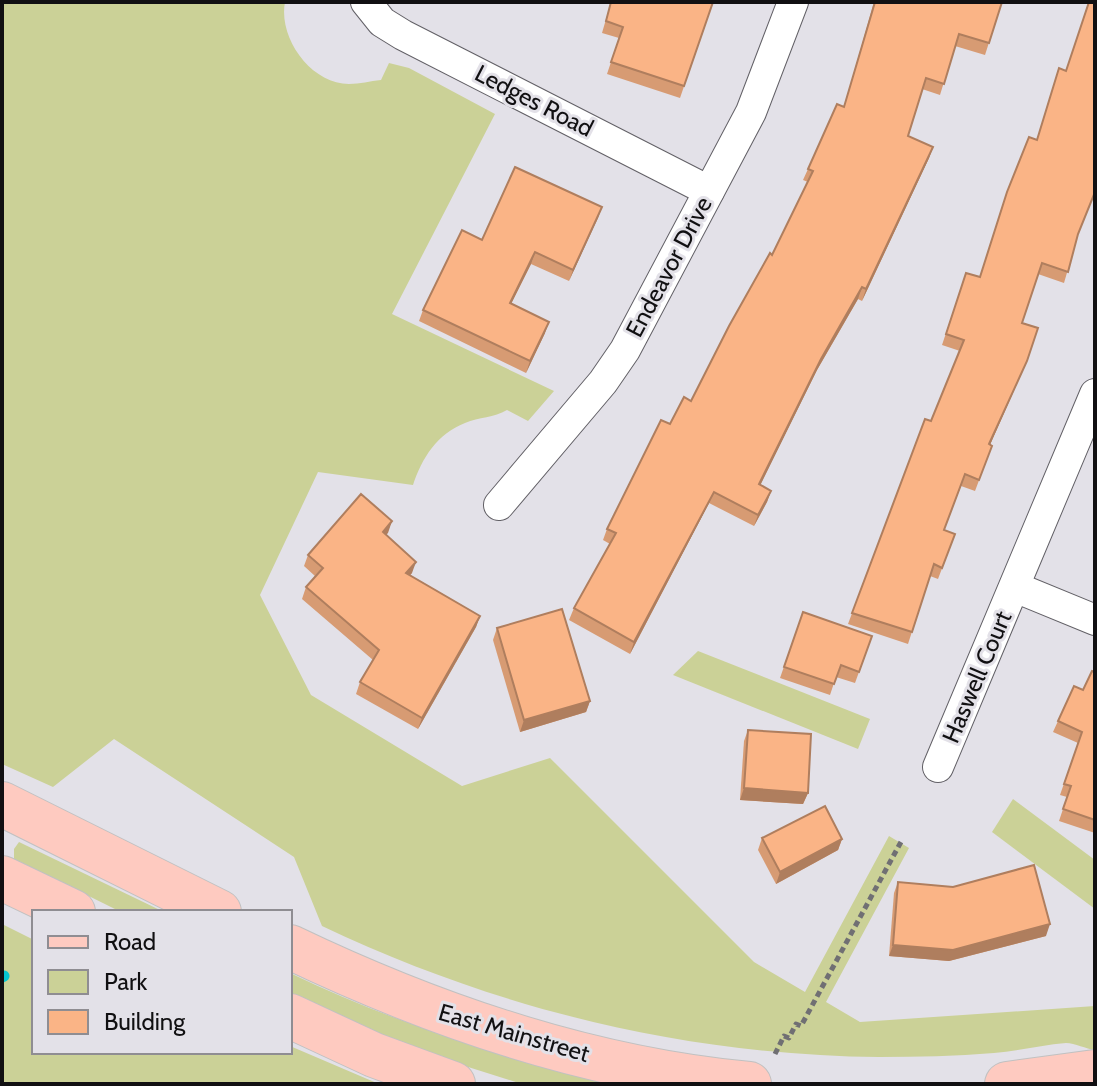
<svg xmlns="http://www.w3.org/2000/svg" width="1097" height="1086" viewBox="0 0 1097 1086" font-family="Cabin,sans-serif">
<style>
.green{fill:#cbd197}
.lines{fill:none;stroke-linecap:round;stroke-linejoin:round}
.stream{stroke:#07c6d1;stroke-width:11}
.street-casing{stroke:#626066;stroke-width:32}
.primary-casing{stroke:#c1c1c1;stroke-width:46}
.path{stroke:#706f73;stroke-width:5;stroke-dasharray:6 4;stroke-linecap:butt}
.street{stroke:#fff;stroke-width:30}
.primary{stroke:#fecac0;stroke-width:44}
.wall{fill:#d79b73}
.shaded-wall{fill:#af7e5e}
.building{fill:#fab486;stroke:#af7e5e;stroke-width:2}
.labels{text-anchor:middle;stroke-width:6;stroke-linejoin:round;paint-order:stroke}
.street-label{font-size:24px;fill:#111012;stroke:#e3e1e8}
</style>
<rect width="100%" height="100%" fill="#e3e1e8"/>
<g class="green">
<path d="M 2,2 L 285,2 C 278,38 311,84 349,84 C 360,84 370,81 381,80 L 389,63 L 409,68 L 495,114 L 392,314 L 554,391 L 528,421 L 507,410 C 494,418 479,417 465,423 C 437,434 422,458 413,485 L 318,472 L 260,595 L 311,695 L 462,786 L 550,758 L 754,962 L 805,992 L 889,836 L 909,848 L 826,1002 L 860,1022 L 1095,1006 L 1095,1050 C 1086,1049 1075,1043 1066,1043 C 1042,1045 1018,1051 994,1053 C 956,1056 917,1057 879,1057 C 684,1055 497,1009 322,926 L 294,857 L 114,739 L 53,787 L 2,764 Z"/>
<polygon points="698,651 870,719 858,749 673,675"/>
<polygon points="1013,799 1095,860 1095,909 992,832"/>
<polygon points="19,842 164,912 121,912 14,859 14,849"/>
<polygon points="2,924 34,940 34,1052 290,1052 290,1046 379,1084 2,1084"/>
<path d="M 290,973 C 395,1024 503,1056 616,1084 L 522,1084 L 386,1041 L 290,996 Z"/>
</g>
<g class="lines">
<polyline class="stream" points="2,977 4,976"/>
<defs>
<g id="street">
<polyline points="366,2 382,22 403,35 709,191"/>
<polyline points="499,505 603,382 625,350 751,112 793,2"/>
<polyline points="1015,587 1095,620"/>
<polyline points="938,767 1095,394"/>
</g>
<g id="primary">
<polyline points="2,804 219,912"/>
<polyline points="2,878 73,912"/>
<path d="M 290,947 C 434,1016 589,1069 749,1084"/>
<polyline points="290,1016 374,1055 453,1084"/>
<polyline points="1007,1084 1095,1072"/>
</g>
</defs>
<use href="#street" class="street-casing"/>
<use href="#primary" class="primary-casing"/>
<polyline class="path" points="775,1054 784,1036 789,1038 796,1024 801,1026 902,840"/>
<use href="#street" class="street"/>
<use href="#primary" class="primary"/>
</g>
<g class="wall">
<polygon points="611,2 713,2 680,98 607,74 619,38 602,33"/>
<polygon points="874,2 1002,2 985,55 955,46 940,95 922,89 908,136 933,147 929,158 862,301 858,299 817,370 760,485 771,491 767,502 754,526 709,503 630,654 569,620 574,608 610,544 603,540 607,529 670,424 691,401 772,255 808,182 803,180 808,169 844,107"/>
<polygon points="602,207 569,281 531,264 511,304 545,333 526,373 419,321 423,310 482,240"/>
<polygon points="1077,238 1064,283 1038,274 1022,323 1027,361 990,445 992,446 975,491 961,486 944,530 955,534 938,579 930,576 908,644 848,624 925,419 931,421 960,351 942,345 966,273 980,277"/>
<polygon points="392,521 386,535 412,573 410,575 480,616 476,627 418,729 356,694 360,682 373,660 302,599 306,587 315,576 304,566 308,555"/>
<polygon points="803,612 872,636 855,683 836,677 830,695 780,678"/>
<polygon points="497,628 590,701 586,712 520,732 493,640"/>
<polygon points="1095,672 1095,833 1059,821 1067,797 1060,795 1078,743 1053,732 1058,721 1083,690"/>
<polygon points="748,730 808,793 803,804 740,800 744,741"/>
<polygon points="762,838 842,839 838,850 776,884 758,850"/>
<polygon points="898,882 1046,936 949,961 889,956 894,893"/>
</g>
<g class="shaded-wall">
<polygon points="933,147 929,158 862,301 866,289"/>
<polygon points="602,207 598,218 569,281 573,270"/>
<polygon points="535,252 531,264 506,314 510,303"/>
<polygon points="862,287 858,299 817,370 755,496 759,484 821,359"/>
<polygon points="549,322 545,333 526,373 530,361"/>
<polygon points="1027,361 1022,372 985,456 989,444"/>
<polygon points="771,491 767,502 754,526 758,515"/>
<polygon points="714,492 709,503 630,654 634,642"/>
<polygon points="392,521 388,533 378,543 383,532"/>
<polygon points="416,562 412,573 402,584 406,573"/>
<polygon points="480,616 476,627 418,729 422,718"/>
<polygon points="590,701 586,712 520,732 524,720"/>
<polygon points="744,788 808,793 803,804 740,800"/>
<polygon points="842,839 838,850 776,884 780,872"/>
<polygon points="1050,924 1046,936 949,961 889,956 893,945"/>
</g>
<g class="building">
<polygon points="611,2 713,2 684,86 611,62 623,27 606,21"/>
<polygon points="875,2 1002,2 989,43 959,34 944,84 926,78 908,136 933,147 866,289 862,287 821,359 759,484 771,491 758,515 714,492 634,642 574,608 616,533 607,529 661,420 670,424 684,397 691,401 729,326 770,253 772,255 813,171 808,169 837,104 844,107"/>
<polygon points="1089,2 1095,2 1095,192 1078,234 1068,272 1042,263 1022,323 1038,328 1027,361 989,444 992,446 979,480 965,474 944,530 955,534 942,568 934,564 912,632 852,613 925,419 931,421 964,340 946,334 966,273 980,277 1007,192 1029,137 1037,140 1059,68 1066,71"/>
<polygon points="515,167 602,207 573,270 535,252 510,303 549,322 530,361 423,310 462,230 482,240"/>
<polygon points="361,494 392,521 383,532 416,562 406,573 480,616 422,718 360,682 379,650 306,587 323,568 308,555"/>
<polygon points="562,609 590,701 524,720 497,628"/>
<polygon points="803,612 872,636 859,672 841,665 834,684 784,667"/>
<polygon points="1092,671 1095,672 1095,820 1063,809 1071,786 1064,784 1082,732 1058,721 1074,686 1083,690"/>
<polygon points="748,730 811,734 808,793 744,788"/>
<polygon points="825,806 842,839 780,872 762,838"/>
<polygon points="1034,865 1050,924 953,950 893,945 898,882 953,887"/>
</g>
<g class="labels">
<g class="street-label">
<text transform="translate(534 101) rotate(27)" y="8">Ledges Road</text>
<text transform="translate(669 267) rotate(-62)" y="8">Endeavor Drive</text>
<text transform="translate(977 677) rotate(-67)" y="8">Haswell Court</text>
<text transform="translate(514 1033) rotate(16)" y="8">East Mainstreet</text>
</g>
</g>
<rect width="1097" height="1086" fill="none" stroke="#111012" stroke-width="8"/>
<rect x="32" y="910" width="260" height="144" fill="#e3e1e8" stroke="#8f8d92" stroke-width="2"/>
<rect x="48" y="936" width="40" height="12" fill="#fecac0" stroke="#8f8d92" stroke-width="2"/>
<text x="104" y="950" font-size="24" fill="#111012">Road</text>
<rect x="48" y="970" width="40" height="24" fill="#cbd197" stroke="#8f8d92" stroke-width="2"/>
<text x="104" y="990" font-size="24" fill="#111012">Park</text>
<rect x="48" y="1010" width="40" height="24" fill="#fab486" stroke="#8f8d92" stroke-width="2"/>
<text x="104" y="1030" font-size="24" fill="#111012">Building</text>
</svg>
